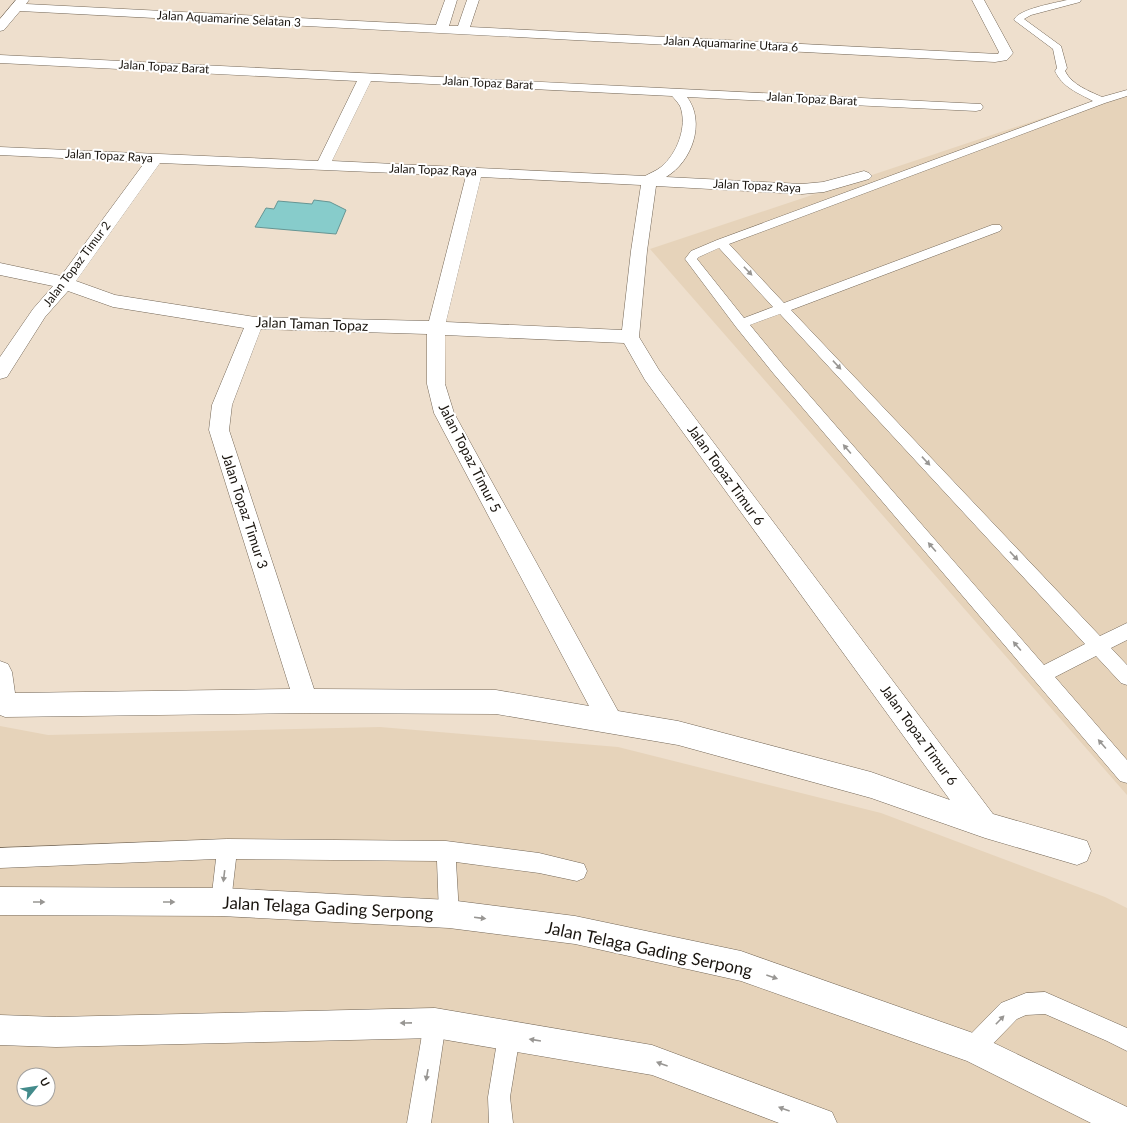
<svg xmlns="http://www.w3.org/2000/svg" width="1127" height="1123" viewBox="0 0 1127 1123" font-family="Lato,sans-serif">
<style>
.built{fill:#e6d3ba;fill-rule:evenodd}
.water{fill:#87cccb;stroke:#669593}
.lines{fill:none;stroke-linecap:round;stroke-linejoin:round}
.lane-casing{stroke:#746757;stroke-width:1}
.street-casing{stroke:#746757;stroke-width:1}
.secondary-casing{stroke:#746757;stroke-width:1}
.lane{fill:#fff;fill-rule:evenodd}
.street{fill:#fff;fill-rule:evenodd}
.secondary{fill:#fff;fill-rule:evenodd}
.oneway{fill:#989693}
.labels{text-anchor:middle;stroke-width:4;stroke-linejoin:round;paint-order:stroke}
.far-street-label{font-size:12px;fill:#1a150f;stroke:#fff}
.street-label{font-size:14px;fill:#1a150f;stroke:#fff}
.near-street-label{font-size:17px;fill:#1a150f;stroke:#fff}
</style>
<rect width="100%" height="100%" fill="#eedfcd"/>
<g class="built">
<polygon points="1127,90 1127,795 650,249"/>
<path d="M 0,726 L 48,735 L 380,727 L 618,747 L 881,813 L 1105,897 L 1127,908 L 1127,1123 L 0,1123 ZM 24,1075 L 48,1075 L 48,1099 L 24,1099 Z"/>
</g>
<polygon class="water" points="314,200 330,202 346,210 336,234 255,227 266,208 274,209 278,201 312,204"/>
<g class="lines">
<defs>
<g id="lane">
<path d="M 1067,0 L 1081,0 L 1080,2 L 1031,15 L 1024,19 L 1061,46 L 1067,68 L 1065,71 C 1072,85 1089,91 1102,97 L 1127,90 L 1127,96 L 1105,103 L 729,244 L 784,303 L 992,225 L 1000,225 L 1002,228 L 1000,231 L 791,310 L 1100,636 L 1127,623 L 1127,640 L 1111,648 L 1127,665 L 1127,685 L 1121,683 L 1096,656 L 1055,677 L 1127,760 L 1127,783 L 1120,781 L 773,373 L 736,327 L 685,259 L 691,251 L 717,240 L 1093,101 C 1078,93 1062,87 1055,71 L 1057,68 L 1053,49 L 1014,20 C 1018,9 1055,3 1067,0 ZM 719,248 L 773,307 L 744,318 L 697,259 L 699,257 ZM 780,314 L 1085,644 L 1044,665 L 783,365 L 750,325 Z"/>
<polygon points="227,839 446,841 539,853 584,864 587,871 584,878 577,881 539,873 456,862 459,914 456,921 449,924 442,921 439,914 437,861 236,859 231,902 228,909 221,912 214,909 211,902 216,859 0,868 0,848"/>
<polygon points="1045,992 1127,1028 1127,1051 1107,1041 1045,1014 1026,1015 1017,1019 981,1056 973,1059 965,1056 962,1048 965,1040 1001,1003 1026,993"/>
<polygon points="435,1012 443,1015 446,1023 431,1123 407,1123 424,1023 427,1015"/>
<polygon points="509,1025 517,1028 520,1036 510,1097 513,1123 489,1123 488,1097 498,1036 501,1028"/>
</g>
<g id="street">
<polygon points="16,0 29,0 26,4 436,25 445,0 457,0 449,26 458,26 467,0 479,0 470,27 998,54 999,52 972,0 984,0 1013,53 1007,60 995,62 20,11 4,30 0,31 0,19"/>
<path d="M 0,55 L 981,104 L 983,107 L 981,110 L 976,111 L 687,97 C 706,122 692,162 666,177 L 802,184 L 823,182 L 864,171 L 869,173 L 872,176 L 869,179 L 824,192 L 802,194 L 656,186 L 647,251 L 639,337 L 659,370 L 993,814 L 1087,841 L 1091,851 L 1087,861 L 1077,865 L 985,838 L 871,798 L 678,745 L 496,714 L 306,713 L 5,717 L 0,715 L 0,661 L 8,664 L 12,672 L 15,693 L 290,689 L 209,430 L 212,405 L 244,328 L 113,307 L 68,291 L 45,317 L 7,377 L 0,379 L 0,357 L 33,309 L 53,286 L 0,275 L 0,263 L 61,276 L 145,162 L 0,155 L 0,147 L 318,161 L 357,81 L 0,63 ZM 371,81 L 672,96 C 675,99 678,103 680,106 C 688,126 677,154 661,167 C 656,171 650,173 645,176 L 332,161 ZM 160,163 L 466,176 L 429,321 L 255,317 L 115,295 L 76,281 ZM 481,177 L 641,185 L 631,251 L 622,330 L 446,322 ZM 261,329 L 427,334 L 427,384 L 434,413 L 589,706 L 496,690 L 314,689 L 229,430 L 232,405 ZM 445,335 L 624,343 L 645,380 L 950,800 L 871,772 L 678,721 L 618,711 L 454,413 L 445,384 Z"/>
</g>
<g id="secondary">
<polygon points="0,887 221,888 449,900 575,916 741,951 973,1033 1127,1107 1127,1123 1091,1123 967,1061 741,981 575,944 449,928 221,916 0,915"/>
<polygon points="435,1008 652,1045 832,1112 837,1123 779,1123 652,1075 435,1038 56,1047 0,1045 0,1015 56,1017"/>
</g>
</defs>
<use href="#lane" class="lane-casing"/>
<use href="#street" class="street-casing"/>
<use href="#secondary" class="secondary-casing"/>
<use href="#lane" class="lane"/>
<use href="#street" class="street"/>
<use href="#secondary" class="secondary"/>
</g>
<defs><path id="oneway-solid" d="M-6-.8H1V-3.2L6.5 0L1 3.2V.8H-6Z"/></defs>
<g class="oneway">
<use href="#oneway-solid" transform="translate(748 271) rotate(46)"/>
<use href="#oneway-solid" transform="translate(837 365) rotate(47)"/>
<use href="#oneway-solid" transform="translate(847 449) rotate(-131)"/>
<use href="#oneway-solid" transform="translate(926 461) rotate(47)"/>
<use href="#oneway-solid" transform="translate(932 547) rotate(-131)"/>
<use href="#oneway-solid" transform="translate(1014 556) rotate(47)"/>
<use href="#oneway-solid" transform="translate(1017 646) rotate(-131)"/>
<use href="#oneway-solid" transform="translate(1102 744) rotate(-131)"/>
<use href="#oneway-solid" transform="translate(224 876) rotate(97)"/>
<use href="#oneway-solid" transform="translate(39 902)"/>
<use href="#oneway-solid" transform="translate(169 902)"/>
<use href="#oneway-solid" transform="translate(480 918) rotate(7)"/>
<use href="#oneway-solid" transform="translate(772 977) rotate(19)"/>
<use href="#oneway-solid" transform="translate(1000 1020) rotate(-46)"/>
<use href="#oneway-solid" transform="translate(406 1023) rotate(179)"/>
<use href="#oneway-solid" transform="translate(535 1040) rotate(-171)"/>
<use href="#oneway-solid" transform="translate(662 1064) rotate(-160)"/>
<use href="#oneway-solid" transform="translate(427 1075) rotate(100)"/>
<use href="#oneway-solid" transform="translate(784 1109) rotate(-160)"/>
</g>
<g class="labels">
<g class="far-street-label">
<text transform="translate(229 19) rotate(3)" y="4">Jalan Aquamarine Selatan 3</text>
<text transform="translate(731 44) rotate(3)" y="4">Jalan Aquamarine Utara 6</text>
<text transform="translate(164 67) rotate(3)" y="4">Jalan Topaz Barat</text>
<text transform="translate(488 83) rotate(3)" y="4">Jalan Topaz Barat</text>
<text transform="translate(812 99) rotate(3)" y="4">Jalan Topaz Barat</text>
<text transform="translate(109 156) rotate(3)" y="4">Jalan Topaz Raya</text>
<text transform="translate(433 170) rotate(2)" y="4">Jalan Topaz Raya</text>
<text transform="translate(757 186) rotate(3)" y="4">Jalan Topaz Raya</text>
<text transform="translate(77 264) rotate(-53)" y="4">Jalan Topaz Timur 2</text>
</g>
<g class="street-label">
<text transform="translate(312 324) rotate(2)" y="5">Jalan Taman Topaz</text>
<text transform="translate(470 458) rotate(63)" y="5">Jalan Topaz Timur 5</text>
<text transform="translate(726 475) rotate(54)" y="5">Jalan Topaz Timur 6</text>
<text transform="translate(245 511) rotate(72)" y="5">Jalan Topaz Timur 3</text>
<text transform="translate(919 735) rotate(54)" y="5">Jalan Topaz Timur 6</text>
</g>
<g class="near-street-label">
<text transform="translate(328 908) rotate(3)" y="6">Jalan Telaga Gading Serpong</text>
<text transform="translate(649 949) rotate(12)" y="6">Jalan Telaga Gading Serpong</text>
</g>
</g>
<g transform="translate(36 1087) rotate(60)"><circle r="19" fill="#ffffff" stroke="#a3a19f"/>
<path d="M0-3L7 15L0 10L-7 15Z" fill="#438b8b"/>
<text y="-6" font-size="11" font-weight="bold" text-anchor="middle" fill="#1a150f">U</text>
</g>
</svg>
